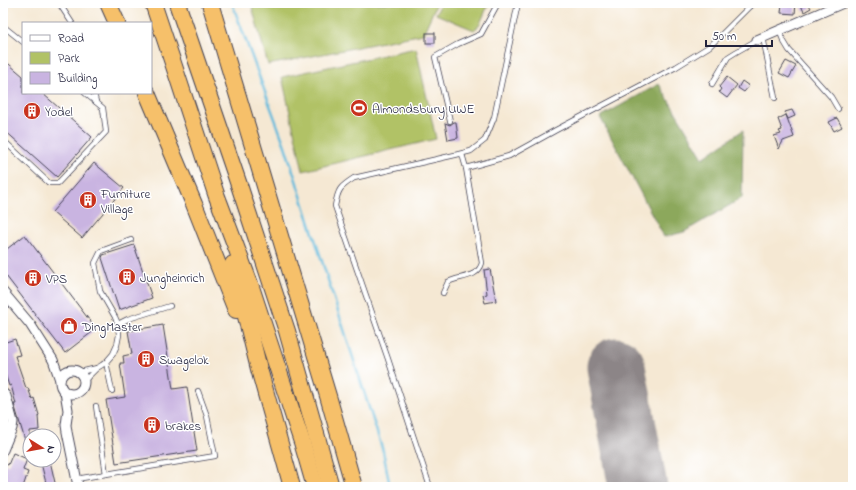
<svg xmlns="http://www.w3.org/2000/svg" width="856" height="490" viewBox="0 0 856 490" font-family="'Indie Flower',sans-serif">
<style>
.green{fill:#b1c266;stroke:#6a7250}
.forest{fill:#8ca85b;stroke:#57654b}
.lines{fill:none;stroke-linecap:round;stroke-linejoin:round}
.stream{stroke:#5ebadc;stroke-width:2.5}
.runway{stroke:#8c8587;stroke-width:59}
.building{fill:#c9b4e1}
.service-casing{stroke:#424052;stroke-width:6}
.minor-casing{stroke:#424052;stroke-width:11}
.motorway-casing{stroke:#424052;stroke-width:18}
.service{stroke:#fff;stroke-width:4.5}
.minor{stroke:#fff;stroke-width:9}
.motorway{stroke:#f6c06b;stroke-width:16}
.labels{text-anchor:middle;stroke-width:3;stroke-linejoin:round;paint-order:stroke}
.poi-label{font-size:13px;fill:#22223b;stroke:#fff;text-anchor:start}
</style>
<rect width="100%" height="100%" fill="#fff"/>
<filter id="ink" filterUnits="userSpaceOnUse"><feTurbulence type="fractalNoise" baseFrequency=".025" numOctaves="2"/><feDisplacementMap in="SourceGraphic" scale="8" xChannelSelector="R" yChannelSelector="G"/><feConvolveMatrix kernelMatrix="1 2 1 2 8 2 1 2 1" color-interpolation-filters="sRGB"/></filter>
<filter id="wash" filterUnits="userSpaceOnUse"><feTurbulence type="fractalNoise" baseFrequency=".012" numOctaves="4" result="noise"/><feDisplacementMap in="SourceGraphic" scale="16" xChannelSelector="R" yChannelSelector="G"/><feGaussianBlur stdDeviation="0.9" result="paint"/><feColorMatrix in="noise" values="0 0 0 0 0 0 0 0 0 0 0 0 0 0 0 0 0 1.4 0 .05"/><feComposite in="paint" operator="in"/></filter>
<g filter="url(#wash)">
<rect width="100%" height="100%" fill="#f5e8d3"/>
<g class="green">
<polygon points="251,3 437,3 423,34 268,65"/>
<polygon points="441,3 489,3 479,26 474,30 436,14"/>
<polygon points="416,48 436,139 303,171 282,77"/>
</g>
<polygon class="forest" points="659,84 703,158 743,130 742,198 684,232 664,237 600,117"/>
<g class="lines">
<polyline class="stream" points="232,3 285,146 383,451 390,487"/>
<polyline class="runway" points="616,367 638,487"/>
</g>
<g id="blocks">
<g class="building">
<polygon points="782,3 796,3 795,14 781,13"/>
<polygon points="800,3 808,3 811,8 804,12"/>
<rect x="426" y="33" width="9" height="10"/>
<polygon points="3,59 23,76 23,93 42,93 92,137 57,177 3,129"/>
<polygon points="786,61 796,66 789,78 779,73"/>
<polygon points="727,77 737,85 727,98 719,92 721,89 719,87"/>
<polygon points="742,81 749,86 744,92 738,88"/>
<polygon points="792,110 795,116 788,119 785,112"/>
<polygon points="786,115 794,137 783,141 779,149 774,136 781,134 779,131 782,130 778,119"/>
<polygon points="837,118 842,127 834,131 829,122"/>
<polygon points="454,122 456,122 458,138 448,140 445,123 450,125"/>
<polygon points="94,163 124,188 82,238 52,212"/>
<polygon points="25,235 96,329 65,353 3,272 3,252"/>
<polygon points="134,245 152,298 119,310 102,258 103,255"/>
<polygon points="490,269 496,301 485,303 483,295 487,294 484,270"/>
<polygon points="163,325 173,389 187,387 197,451 116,463 106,400 125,397 120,363 124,363 123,356 132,354 128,331"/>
<polygon points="15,339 20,355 15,356 26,388 28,388 32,399 34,398 39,415 38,416 39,430 30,431 30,450 28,450 14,404 16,404 11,385 9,386 3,367 3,343"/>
<polygon points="13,453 27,459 23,470 28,472 23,487 8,487 3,485 3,463 8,465"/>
<polygon points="50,461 56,487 47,487 41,463"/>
</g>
</g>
</g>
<g filter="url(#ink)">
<use href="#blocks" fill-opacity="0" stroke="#424052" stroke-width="1"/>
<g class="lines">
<defs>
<g id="service">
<polyline points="59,3 72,23"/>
<polyline points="3,26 23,42"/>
<polyline points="779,30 783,40 789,50 831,97 838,109"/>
<polyline points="763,37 775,98"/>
<polyline points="712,84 728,57 736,52 757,40"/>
<polyline points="94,93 96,102"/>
<polyline points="450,121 435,57 458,44 481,34 498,3"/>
<polyline points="3,140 49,183 58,183 106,132 103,108 85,93"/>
<polyline points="466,168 509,156 556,130 676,67 710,46 749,7 755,3"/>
<path d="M 443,293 L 448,282 C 460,276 478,278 482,263 L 466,168 L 462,154"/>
<polyline points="118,324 128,319 170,306"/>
<polyline points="106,362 112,391"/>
<polyline points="80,372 97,368 102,365 106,362 113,354 117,345 119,335 118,324 115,317 100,291 95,263 101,251 131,240"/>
<polyline points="84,381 97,368"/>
<polyline points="96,406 106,474"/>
<polyline points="76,479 215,456 207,416 198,391"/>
<path d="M 430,487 L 388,359 L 335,206 C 338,189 340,187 354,178 L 455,155 L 471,151 L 485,140 L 494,118 L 518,3"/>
</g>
<g id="minor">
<polyline points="757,40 843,3"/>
<polyline points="3,292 30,324 53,360 60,380"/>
<circle cx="72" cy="382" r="12"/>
<polyline points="65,392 68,410 66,425 67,432 78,486"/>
<polyline points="3,393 6,396 13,422 12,428 3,450"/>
</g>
<g id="motorway">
<polyline points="108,3 117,23"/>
<polyline points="153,3 172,60 216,194 250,284 302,442 315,487"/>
<polyline points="177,3 239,185 287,331 331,487"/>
<polyline points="210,3 328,396 354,487"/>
<polyline points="147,93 194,204 236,310"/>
<polyline points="233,264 259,369 292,487"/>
</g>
</defs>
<use href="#service" class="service-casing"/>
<use href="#minor" class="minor-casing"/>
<use href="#motorway" class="motorway-casing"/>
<use href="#service" class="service"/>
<use href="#minor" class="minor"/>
<use href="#motorway" class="motorway"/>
</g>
</g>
<defs>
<symbol id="stadium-disc" viewBox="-11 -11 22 22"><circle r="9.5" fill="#c8321e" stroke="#fff"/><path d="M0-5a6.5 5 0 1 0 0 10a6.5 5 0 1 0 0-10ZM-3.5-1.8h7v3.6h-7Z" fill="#fff"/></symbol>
<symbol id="building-disc" viewBox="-11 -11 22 22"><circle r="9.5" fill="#c8321e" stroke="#fff"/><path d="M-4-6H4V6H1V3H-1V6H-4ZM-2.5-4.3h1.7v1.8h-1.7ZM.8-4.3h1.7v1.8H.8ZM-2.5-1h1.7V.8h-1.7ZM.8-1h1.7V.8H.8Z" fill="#fff"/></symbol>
<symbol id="shop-disc" viewBox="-11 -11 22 22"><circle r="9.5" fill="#c8321e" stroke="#fff"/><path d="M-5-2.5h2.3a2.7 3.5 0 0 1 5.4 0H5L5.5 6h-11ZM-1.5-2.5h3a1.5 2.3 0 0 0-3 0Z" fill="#fff"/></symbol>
</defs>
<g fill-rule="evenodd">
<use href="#stadium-disc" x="349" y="98" width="20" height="20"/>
<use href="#building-disc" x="22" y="101" width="20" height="20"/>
<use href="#building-disc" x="78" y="190" width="20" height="20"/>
<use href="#building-disc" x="117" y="267" width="20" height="20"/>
<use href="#building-disc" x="23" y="268" width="20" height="20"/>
<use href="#shop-disc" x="59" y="316" width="20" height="20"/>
<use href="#building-disc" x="136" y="349" width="20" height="20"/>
<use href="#building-disc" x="142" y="415" width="20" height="20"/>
</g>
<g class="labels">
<g class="poi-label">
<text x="372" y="113">Almondsbury UWE</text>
<text x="45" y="116">Yodel</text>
<text x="101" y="198">Furniture<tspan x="101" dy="15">Village</tspan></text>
<text x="140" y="282">Jungheinrich</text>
<text x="46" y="283">VPS</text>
<text x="82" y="331">DingMaster</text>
<text x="159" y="364">Swagelok</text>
<text x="165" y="430">brakes</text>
</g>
</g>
<rect width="856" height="490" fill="none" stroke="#fff" stroke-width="16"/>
<rect x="22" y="22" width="130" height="72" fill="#ffffff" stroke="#a7a7b1"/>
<rect x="30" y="35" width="20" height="6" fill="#ffffff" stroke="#a7a7b1"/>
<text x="58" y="42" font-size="12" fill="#22223b">Road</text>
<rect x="30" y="52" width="20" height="12" fill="#b1c266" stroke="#a7a7b1"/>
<text x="58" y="62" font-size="12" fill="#22223b">Park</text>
<rect x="30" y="72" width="20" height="12" fill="#c9b4e1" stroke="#a7a7b1"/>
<text x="58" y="82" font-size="12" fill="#22223b">Building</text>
<g transform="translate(42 448) rotate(101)"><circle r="19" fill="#ffffff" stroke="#a7a7b1"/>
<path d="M0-3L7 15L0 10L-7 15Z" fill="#c8321e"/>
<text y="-6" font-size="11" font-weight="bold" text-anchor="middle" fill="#22223b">N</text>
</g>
<path d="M706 40v6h66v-6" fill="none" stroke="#22223b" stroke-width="2"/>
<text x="712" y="40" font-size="12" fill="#22223b" stroke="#ffffff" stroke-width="3" paint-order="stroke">50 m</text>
</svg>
